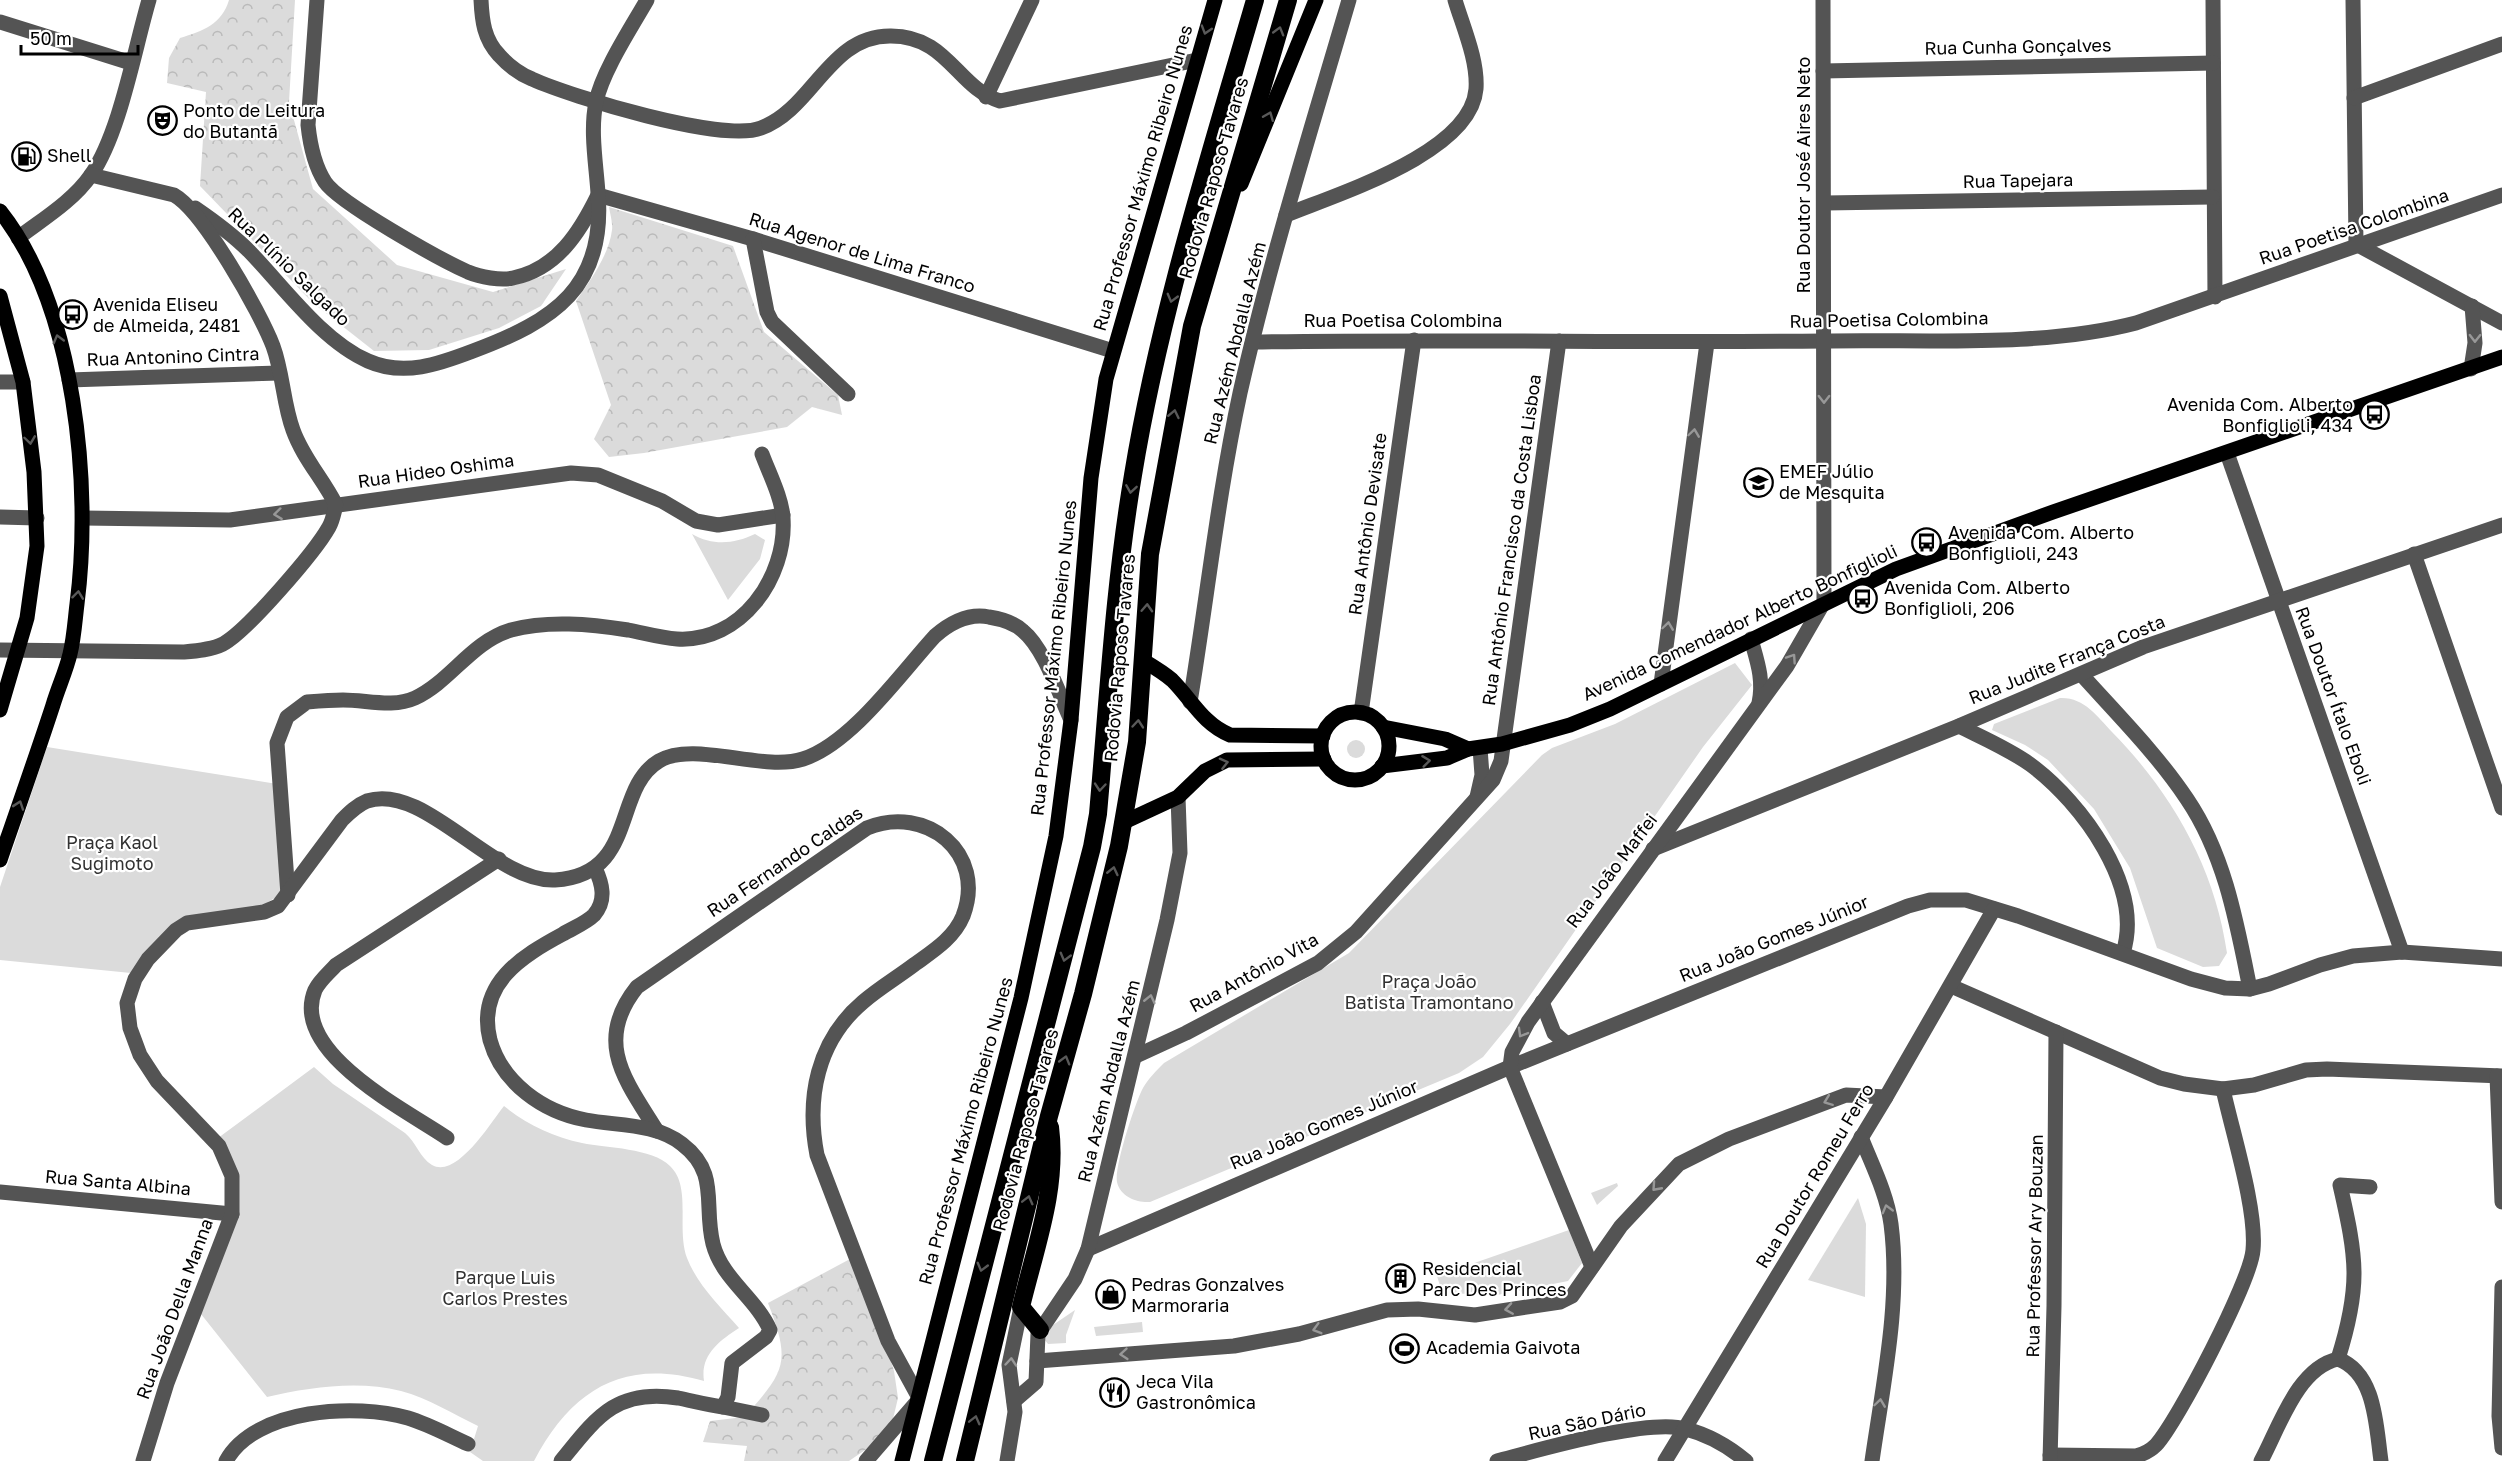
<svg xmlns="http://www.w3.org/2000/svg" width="2502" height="1461" viewBox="0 0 2502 1461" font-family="'Golos Text',sans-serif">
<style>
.forest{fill:url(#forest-crowns)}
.green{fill:#dbdbdb}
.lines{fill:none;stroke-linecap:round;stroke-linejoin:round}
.minor{stroke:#545454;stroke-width:15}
.major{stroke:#000;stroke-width:15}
.highway{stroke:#000;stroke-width:18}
.oneway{stroke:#595959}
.oneway2{stroke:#989898}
.labels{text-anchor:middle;stroke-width:4.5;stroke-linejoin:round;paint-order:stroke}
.street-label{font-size:18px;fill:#000;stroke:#fff}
.poi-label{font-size:18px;fill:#000;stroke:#fff;text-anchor:start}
.park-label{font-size:18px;fill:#323232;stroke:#fff}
</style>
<defs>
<pattern id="forest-crowns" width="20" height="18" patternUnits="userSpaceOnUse" patternTransform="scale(1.5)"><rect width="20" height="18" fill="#dbdbdb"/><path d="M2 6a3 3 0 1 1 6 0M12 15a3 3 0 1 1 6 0" fill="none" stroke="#bababa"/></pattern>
</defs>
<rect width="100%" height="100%" fill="#fff"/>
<g class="forest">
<path d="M 229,0 L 295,0 L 289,102 L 313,189 L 397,265 L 493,292 L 566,269 L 541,306 L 499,328 L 429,350 L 374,351 L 313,303 L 200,186 L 206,92 L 167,83 L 169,58 L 180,38 C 203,31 222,24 229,0 Z"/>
<path d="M 609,207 L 733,246 L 764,332 L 838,395 L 842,415 L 812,407 L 787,427 L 644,453 L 609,457 L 594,439 L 611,405 L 576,301 C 590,281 609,255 612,230 C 613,223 610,214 609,207 Z"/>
<path d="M 850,1259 L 878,1319 L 894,1371 L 898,1398 L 893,1419 L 871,1446 L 849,1461 L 744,1461 L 747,1446 L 703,1442 L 710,1421 L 744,1417 C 786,1371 791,1362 768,1303 Z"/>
</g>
<g class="green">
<path d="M 692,534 C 713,546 734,544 755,534 L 765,540 L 760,559 L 728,600 Z"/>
<path d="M 1735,663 L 1752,685 L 1703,747 L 1510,1024 L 1483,1057 L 1459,1073 L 1150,1202 C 1138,1203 1120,1197 1117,1182 C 1114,1167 1135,1103 1143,1088 C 1148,1079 1156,1071 1164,1063 L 1349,953 L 1542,755 L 1552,748 L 1615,724 Z"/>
<path d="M 2060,698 C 2084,697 2097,716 2112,732 C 2172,793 2215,868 2227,953 L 2219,966 L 2203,967 L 2157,948 L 2130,868 L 2094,809 L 2048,760 L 2025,745 L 1992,730 L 1994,724 Z"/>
<circle cx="1356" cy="749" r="9"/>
<polygon points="47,747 277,784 285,892 263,905 178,921 131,973 0,960 0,887"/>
<path d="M 314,1067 L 333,1084 L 405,1133 C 416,1142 420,1158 432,1165 C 457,1179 491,1122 504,1106 C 526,1124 554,1137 582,1143 C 607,1148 652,1148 670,1166 C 692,1187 676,1228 687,1258 C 698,1286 720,1306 739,1328 C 719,1341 700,1355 704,1381 C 624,1358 572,1389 534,1461 L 483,1461 L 470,1452 L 478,1426 C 453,1414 428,1398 401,1391 C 359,1380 309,1387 267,1397 L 197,1309 L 219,1250 L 232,1176 L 214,1141 Z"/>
<polygon points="1617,1183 1618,1186 1597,1205 1591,1193"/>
<polygon points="1858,1198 1866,1224 1865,1297 1808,1280"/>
<polygon points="1569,1230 1582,1263 1568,1281 1492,1296 1442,1292 1437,1276"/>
<polygon points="1075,1310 1066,1335 1066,1343 1048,1344 1044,1339 1050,1327"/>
<polygon points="1142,1322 1143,1332 1096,1336 1094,1327"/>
</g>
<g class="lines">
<g class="minor">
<path d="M 317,0 L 308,125 C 310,144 314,165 325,182 C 339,203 441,260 468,272 C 480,277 501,281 513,278 C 557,269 580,232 598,195 L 753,239 L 1113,351"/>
<path d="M 481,0 C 482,21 484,39 499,55 C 507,64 520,74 532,79 C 572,97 722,143 761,128 C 813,109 829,35 891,36 C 948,36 957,88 1000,101 L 1197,60"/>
<polyline points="2213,0 2215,297"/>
<polyline points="2353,0 2356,244"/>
<polyline points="0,22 131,63"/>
<polyline points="1823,71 2213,63"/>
<polyline points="986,97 1032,0"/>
<polyline points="2354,98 2502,44"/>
<polyline points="1825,203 2212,197"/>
<path d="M 195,208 C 214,221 232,234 249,251 C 283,286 322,341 368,361 C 404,377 439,364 473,351 C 554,321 606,287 598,193 C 596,163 590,131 596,102 C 602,72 631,28 647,0"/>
<path d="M 1286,215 C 1337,194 1471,153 1476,89 C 1478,60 1463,27 1455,0"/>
<path d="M 18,238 C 43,219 73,201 91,175 C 120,133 134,51 149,0"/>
<polyline points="753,239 767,312 772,322 848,394"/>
<polyline points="2356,244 2502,323"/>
<path d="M 1253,342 C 1443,339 1634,343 1824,341 C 1924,339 2040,348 2136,323 L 2502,195"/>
<polyline points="2471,369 2475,343 2472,306"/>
<polyline points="69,380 279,373"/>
<polyline points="0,382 23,382"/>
<polyline points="2227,453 2402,952"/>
<polyline points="0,517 37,518"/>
<polyline points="83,518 230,520 571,473 598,475 662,501 696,521 718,525 783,515"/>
<polyline points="2414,554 2502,808"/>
<path d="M 1751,639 C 1757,661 1764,679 1759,703"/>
<path d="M 0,650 L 183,652 C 196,651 211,650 223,644 C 247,631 315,552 329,527 C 333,520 334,512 336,505 C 323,479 303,458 293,430 C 283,403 283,373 273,346 C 260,312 203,211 174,195 L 91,175"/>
<path d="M 2081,674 C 2117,714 2157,754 2187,799 C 2225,855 2237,924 2250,989"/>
<polyline points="1661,684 1707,343"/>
<path d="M 1190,702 C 1207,599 1218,495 1240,393 C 1270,260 1311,130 1349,0"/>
<polyline points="1361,713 1414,340"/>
<path d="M 1959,726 C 1983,738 2009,749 2031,765 C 2082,803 2144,887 2123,953"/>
<polyline points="1477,797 1482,775 1480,748"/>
<polyline points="1653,849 1959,726 2143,647 2502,525"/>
<path d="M 288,895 L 277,743 L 287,717 L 307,702 C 319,701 331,700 343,700 C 367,700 393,708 415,698 C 451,681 471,642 511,630 C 548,620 590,624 628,630 C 644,633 661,638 677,639 C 741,643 787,577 783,518 C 782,498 769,473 762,454"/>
<polyline points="1951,986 2160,1078 2184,1084 2223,1089 2254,1085 2306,1070 2327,1069 2502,1076"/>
<polyline points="1542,1002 1554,1033 1567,1044"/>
<polyline points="1136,1056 1186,1033 1318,963 1356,932 1493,780 1501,761 1559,341"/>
<polyline points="2497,1076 2502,1202"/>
<path d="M 657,1131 C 626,1081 593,1042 637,987 L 867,828 C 926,804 987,853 963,916 C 954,938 933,951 915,964 C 898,977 879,988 863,1002 C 817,1041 806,1098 817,1155 L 888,1341 L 918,1396"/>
<path d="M 1861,1137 C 1872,1165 1887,1194 1891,1224 C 1901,1302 1883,1384 1872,1461"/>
<path d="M 447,1138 C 406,1110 289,1052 315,990 C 320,980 329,973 336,965 L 499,859"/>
<polyline points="0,1192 232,1214"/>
<polyline points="1088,1249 1510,1067 1908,906 1930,900 1966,900 2018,916 2191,979 2225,988 2250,989 2269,984 2320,965 2353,956 2402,952 2502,959"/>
<polyline points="1592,1267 1510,1067 1512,1052 1528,1022 1787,666 1824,602 1823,0"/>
<polyline points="2502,1287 2499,1416 2502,1448"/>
<path d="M 2338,1359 C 2361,1286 2357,1259 2340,1185 L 2370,1187"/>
<path d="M 2338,1359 C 2376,1373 2376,1427 2381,1461"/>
<polyline points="1037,1361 1234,1346 1299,1334 1387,1310 1418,1309 1475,1315 1560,1302 1572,1296 1621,1226 1679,1164 1729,1139 1838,1098 1846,1095 1886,1097"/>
<polyline points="1014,1401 1036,1382 1038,1334 1075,1279 1088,1249 1167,920 1180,853 1178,797"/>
<polyline points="723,1407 762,1415"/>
<path d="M 2050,1455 L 2136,1456 C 2144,1454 2150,1451 2156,1445 C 2178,1421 2251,1280 2253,1250 C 2257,1209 2232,1131 2223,1089"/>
<path d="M 143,1461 L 167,1383 L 232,1214 L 232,1176 L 219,1146 L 157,1081 L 140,1055 L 130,1028 L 127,1003 L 135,979 L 148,959 L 176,930 L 187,923 L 264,912 L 278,906 L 342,820 C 349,813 357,805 367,801 C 425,782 494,883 555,880 C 638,875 612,789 659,761 C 694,740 762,772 803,759 C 851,744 901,673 935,636 C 950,623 969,613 989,617 C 1001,619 1014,622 1023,631 C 1044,648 1059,694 1071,720"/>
<path d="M 226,1461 C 255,1408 357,1403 408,1418 C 428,1424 448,1435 468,1444"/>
<path d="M 561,1461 C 596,1418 616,1388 678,1398 C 693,1401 708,1405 723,1407 L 728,1397 L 732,1363 L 766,1337 L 770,1330 C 756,1298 722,1279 713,1244 C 703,1205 720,1173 682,1144 C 655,1123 618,1126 586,1120 C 543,1112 502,1083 490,1040 C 476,984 522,956 563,934 C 573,928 586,923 594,915 C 607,900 602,883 595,868"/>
<polyline points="866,1461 916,1403"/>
<polyline points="1007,1461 1015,1412 1009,1365 1021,1307"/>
<path d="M 1497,1461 C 1539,1450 1648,1418 1686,1429 C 1709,1435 1728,1446 1746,1461"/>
<polyline points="1665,1461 1886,1097 1994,909"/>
<polyline points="2050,1461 2054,1306 2056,1032"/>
<path d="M 2261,1461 C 2279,1428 2297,1368 2338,1359"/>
</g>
<g class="major">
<polyline points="1241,184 1316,0"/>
<path d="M 0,211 C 76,307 92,487 77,604 C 75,620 74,638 70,654 C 66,671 58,688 53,705 C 36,757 18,808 0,860"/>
<polyline points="0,296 23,382 34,472 37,546 27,618 0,710"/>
<path d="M 1144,661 C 1154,667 1164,673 1172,680 C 1192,700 1203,724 1230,735 L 1323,736"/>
<circle cx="1355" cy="746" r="34"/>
<polyline points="1383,727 1445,739 1468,749"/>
<polyline points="1382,766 1447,758 1468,749 1502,744 1570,725 1610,709 1896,569 2053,512 2502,357"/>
<polyline points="1122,823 1178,797 1205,771 1227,760 1324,759"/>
<polyline points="902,1461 1021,998 1056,836 1071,720 1091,478 1106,379 1215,0"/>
</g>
<g class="highway">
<path d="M 1040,1330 L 1021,1307 C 1035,1248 1058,1189 1050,1127"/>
<path d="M 933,1461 L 1092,847 L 1098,814 C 1108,701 1114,587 1133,475 C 1159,316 1210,155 1255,0"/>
<polyline points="965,1461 1049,1116 1083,994 1119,846 1137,742 1150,554 1192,326 1288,0"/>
</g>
</g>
<defs><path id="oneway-chevron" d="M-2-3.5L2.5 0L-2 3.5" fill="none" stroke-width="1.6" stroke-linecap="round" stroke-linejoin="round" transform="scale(1.5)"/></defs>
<g class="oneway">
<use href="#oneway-chevron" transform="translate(1206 30) rotate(107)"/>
<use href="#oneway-chevron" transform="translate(1279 31) rotate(-74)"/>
<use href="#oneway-chevron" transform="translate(1269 116) rotate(-68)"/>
<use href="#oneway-chevron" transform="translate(1172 298) rotate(105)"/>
<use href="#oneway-chevron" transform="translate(58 339) rotate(-105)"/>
<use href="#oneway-chevron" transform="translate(1174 414) rotate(-78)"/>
<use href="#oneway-chevron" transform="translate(30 440) rotate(82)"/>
<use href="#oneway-chevron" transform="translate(1131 489) rotate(99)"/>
<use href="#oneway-chevron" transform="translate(78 595) rotate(-83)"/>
<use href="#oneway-chevron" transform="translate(1147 608) rotate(-87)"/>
<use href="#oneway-chevron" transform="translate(1138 724) rotate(-85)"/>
<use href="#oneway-chevron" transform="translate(1426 761) rotate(-7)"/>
<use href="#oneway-chevron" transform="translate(1224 763) rotate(-14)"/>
<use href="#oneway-chevron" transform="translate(1100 787) rotate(95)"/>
<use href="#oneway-chevron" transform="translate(19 805) rotate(-71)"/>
<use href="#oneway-chevron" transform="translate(1113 871) rotate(-77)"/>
<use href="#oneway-chevron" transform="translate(1065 957) rotate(105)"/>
<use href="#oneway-chevron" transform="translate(1065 1060) rotate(-74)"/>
<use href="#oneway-chevron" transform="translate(1028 1200) rotate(-76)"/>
<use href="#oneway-chevron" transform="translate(982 1267) rotate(105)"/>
<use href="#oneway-chevron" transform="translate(975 1420) rotate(-76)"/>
</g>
<g class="oneway2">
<use href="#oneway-chevron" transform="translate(2475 338) rotate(91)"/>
<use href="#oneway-chevron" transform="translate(1824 399) rotate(90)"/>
<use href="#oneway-chevron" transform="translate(1694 433) rotate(-82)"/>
<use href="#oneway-chevron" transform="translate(278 514) rotate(173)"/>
<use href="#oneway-chevron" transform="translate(1668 626) rotate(-82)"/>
<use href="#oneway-chevron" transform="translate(1792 658) rotate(-56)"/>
<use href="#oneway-chevron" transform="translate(1150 999) rotate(-77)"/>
<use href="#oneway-chevron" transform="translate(1522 1033) rotate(120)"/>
<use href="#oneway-chevron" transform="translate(1828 1101) rotate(159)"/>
<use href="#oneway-chevron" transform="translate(1656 1187) rotate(132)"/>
<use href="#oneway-chevron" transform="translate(1887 1209) rotate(-105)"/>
<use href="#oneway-chevron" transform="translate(1509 1309) rotate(171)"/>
<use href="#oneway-chevron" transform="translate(1317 1329) rotate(164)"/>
<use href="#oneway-chevron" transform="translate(1124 1354) rotate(175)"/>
<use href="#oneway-chevron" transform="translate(1011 1362) rotate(-85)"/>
<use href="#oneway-chevron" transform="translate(1880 1403) rotate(-82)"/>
</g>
<defs>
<symbol id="theatre-ring" viewBox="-11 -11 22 22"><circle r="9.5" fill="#fff" stroke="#000" stroke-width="1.5"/><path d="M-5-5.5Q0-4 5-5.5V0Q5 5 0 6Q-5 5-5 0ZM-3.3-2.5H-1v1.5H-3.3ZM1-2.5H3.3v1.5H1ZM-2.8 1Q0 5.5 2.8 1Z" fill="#000"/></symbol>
<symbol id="fuel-ring" viewBox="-11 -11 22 22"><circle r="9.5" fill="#fff" stroke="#000" stroke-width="1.5"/><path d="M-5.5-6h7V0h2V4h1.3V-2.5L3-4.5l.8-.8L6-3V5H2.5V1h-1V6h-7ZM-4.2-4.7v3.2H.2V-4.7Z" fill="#000"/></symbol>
<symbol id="bus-ring" viewBox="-11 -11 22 22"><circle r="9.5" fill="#fff" stroke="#000" stroke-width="1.5"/><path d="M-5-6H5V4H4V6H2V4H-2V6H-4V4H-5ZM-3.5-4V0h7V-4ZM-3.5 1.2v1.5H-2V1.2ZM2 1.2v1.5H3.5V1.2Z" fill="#000"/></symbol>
<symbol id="school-ring" viewBox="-11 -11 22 22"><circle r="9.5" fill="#fff" stroke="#000" stroke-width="1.5"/><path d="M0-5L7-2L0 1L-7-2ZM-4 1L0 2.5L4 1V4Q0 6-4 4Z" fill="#000"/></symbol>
<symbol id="building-ring" viewBox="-11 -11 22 22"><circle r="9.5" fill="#fff" stroke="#000" stroke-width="1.5"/><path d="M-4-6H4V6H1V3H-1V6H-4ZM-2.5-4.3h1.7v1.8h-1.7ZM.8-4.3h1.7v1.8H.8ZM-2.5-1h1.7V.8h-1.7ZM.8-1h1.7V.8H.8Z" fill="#000"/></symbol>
<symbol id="shop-ring" viewBox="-11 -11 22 22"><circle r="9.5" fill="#fff" stroke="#000" stroke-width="1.5"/><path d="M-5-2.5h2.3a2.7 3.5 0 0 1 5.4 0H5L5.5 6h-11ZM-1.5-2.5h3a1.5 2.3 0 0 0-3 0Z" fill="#000"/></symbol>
<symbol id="stadium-ring" viewBox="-11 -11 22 22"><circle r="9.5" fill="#fff" stroke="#000" stroke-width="1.5"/><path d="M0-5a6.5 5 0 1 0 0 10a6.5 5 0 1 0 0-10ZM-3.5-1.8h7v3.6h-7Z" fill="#000"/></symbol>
<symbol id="restaurant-ring" viewBox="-11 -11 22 22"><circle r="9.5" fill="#fff" stroke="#000" stroke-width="1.5"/><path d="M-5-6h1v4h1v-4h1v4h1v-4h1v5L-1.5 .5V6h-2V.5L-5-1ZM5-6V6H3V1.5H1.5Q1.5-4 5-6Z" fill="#000"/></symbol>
</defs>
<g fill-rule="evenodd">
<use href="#theatre-ring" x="146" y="104" width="33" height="33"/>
<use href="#fuel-ring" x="10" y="140" width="33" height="33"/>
<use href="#bus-ring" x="56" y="298" width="33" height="33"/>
<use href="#bus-ring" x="2358" y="398" width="33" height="33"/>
<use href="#school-ring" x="1742" y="466" width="33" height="33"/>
<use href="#bus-ring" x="1910" y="526" width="33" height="33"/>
<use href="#bus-ring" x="1846" y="582" width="33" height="33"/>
<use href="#building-ring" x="1384" y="1262" width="33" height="33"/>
<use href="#shop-ring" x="1094" y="1278" width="33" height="33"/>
<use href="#stadium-ring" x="1388" y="1332" width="33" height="33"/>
<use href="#restaurant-ring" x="1098" y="1376" width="33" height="33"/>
</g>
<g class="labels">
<g class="street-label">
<text transform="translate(2018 47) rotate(-1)" y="6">Rua Cunha Gonçalves</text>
<text transform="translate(1804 175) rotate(-90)" y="6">Rua Doutor José Aires Neto</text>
<text transform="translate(1143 178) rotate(-74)" y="6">Rua Professor Máximo Ribeiro Nunes</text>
<text transform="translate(1214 178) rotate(-74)" y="6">Rodovia Raposo Tavares</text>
<text transform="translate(2018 181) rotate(-1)" y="6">Rua Tapejara</text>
<text transform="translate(2354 227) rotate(-19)" y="6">Rua Poetisa Colombina</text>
<text transform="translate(862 253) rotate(17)" y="6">Rua Agenor de Lima Franco</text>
<text transform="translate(289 267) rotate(44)" y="6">Rua Plínio Salgado</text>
<text transform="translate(1889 320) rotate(-1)" y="6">Rua Poetisa Colombina</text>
<text x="1403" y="327">Rua Poetisa Colombina</text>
<text transform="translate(1235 343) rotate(-76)" y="6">Rua Azém Abdalla Azém</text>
<text transform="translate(173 357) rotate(-2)" y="6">Rua Antonino Cintra</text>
<text transform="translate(436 471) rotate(-8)" y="6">Rua Hideo Oshima</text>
<text transform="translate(1368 524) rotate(-82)" y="6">Rua Antônio Devisate</text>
<text transform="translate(1512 540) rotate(-82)" y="6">Rua Antônio Francisco da Costa Lisboa</text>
<text transform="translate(1740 623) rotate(-25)" y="6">Avenida Comendador Alberto Bonfiglioli</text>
<text transform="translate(1054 658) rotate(-84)" y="6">Rua Professor Máximo Ribeiro Nunes</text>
<text transform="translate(1120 658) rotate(-85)" y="6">Rodovia Raposo Tavares</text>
<text transform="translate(2067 660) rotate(-22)" y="6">Rua Judite França Costa</text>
<text transform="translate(2333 696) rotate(70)" y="6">Rua Doutor Ítalo Eboli</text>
<text transform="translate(785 862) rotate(-34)" y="6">Rua Fernando Caldas</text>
<text transform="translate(1612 871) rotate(-53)" y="6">Rua João Maffei</text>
<text transform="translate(1774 939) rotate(-22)" y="6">Rua João Gomes Júnior</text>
<text transform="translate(1254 973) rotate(-29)" y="6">Rua Antônio Vita</text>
<text transform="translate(1109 1081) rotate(-76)" y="6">Rua Azém Abdalla Azém</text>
<text transform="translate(1324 1125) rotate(-23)" y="6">Rua João Gomes Júnior</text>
<text transform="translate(1026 1130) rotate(-75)" y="6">Rodovia Raposo Tavares</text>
<text transform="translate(966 1131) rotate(-75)" y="6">Rua Professor Máximo Ribeiro Nunes</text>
<text transform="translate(1815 1176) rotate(-59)" y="6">Rua Doutor Romeu Ferro</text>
<text transform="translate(118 1183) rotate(5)" y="6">Rua Santa Albina</text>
<text transform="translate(2035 1246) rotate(-89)" y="6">Rua Professor Ary Bouzan</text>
<text transform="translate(175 1309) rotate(-70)" y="6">Rua João Della Manna</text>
<text transform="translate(1587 1422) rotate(-12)" y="6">Rua São Dário</text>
</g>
<g class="poi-label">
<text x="183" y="117">Ponto de Leitura<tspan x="183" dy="21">do Butantã</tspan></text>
<text x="47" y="162">Shell</text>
<text x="93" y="311">Avenida Eliseu<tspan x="93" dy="21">de Almeida, 2481</tspan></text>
<text x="2353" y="411" text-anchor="end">Avenida Com. Alberto<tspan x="2353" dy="21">Bonfiglioli, 434</tspan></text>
<text x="1779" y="478">EMEF Júlio<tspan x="1779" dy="21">de Mesquita</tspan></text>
<text x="1948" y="539">Avenida Com. Alberto<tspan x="1948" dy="21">Bonfiglioli, 243</tspan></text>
<text x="1884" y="594">Avenida Com. Alberto<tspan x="1884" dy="21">Bonfiglioli, 206</tspan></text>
<text x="1422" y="1275">Residencial<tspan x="1422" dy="21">Parc Des Princes</tspan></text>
<text x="1131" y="1291">Pedras Gonzalves<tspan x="1131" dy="21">Marmoraria</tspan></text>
<text x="1426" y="1354">Academia Gaivota</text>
<text x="1136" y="1388">Jeca Vila<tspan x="1136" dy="21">Gastronômica</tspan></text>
</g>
<g class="park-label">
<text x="112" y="849">Praça Kaol<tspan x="112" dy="21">Sugimoto</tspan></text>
<text x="1429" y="988">Praça João<tspan x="1429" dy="21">Batista Tramontano</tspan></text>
<text x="505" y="1284">Parque Luis<tspan x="505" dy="21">Carlos Prestes</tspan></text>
</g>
</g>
<path d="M21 45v9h117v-9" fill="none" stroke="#000000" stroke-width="3"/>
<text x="30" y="45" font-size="18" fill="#000000" stroke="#ffffff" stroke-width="4.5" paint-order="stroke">50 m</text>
</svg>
